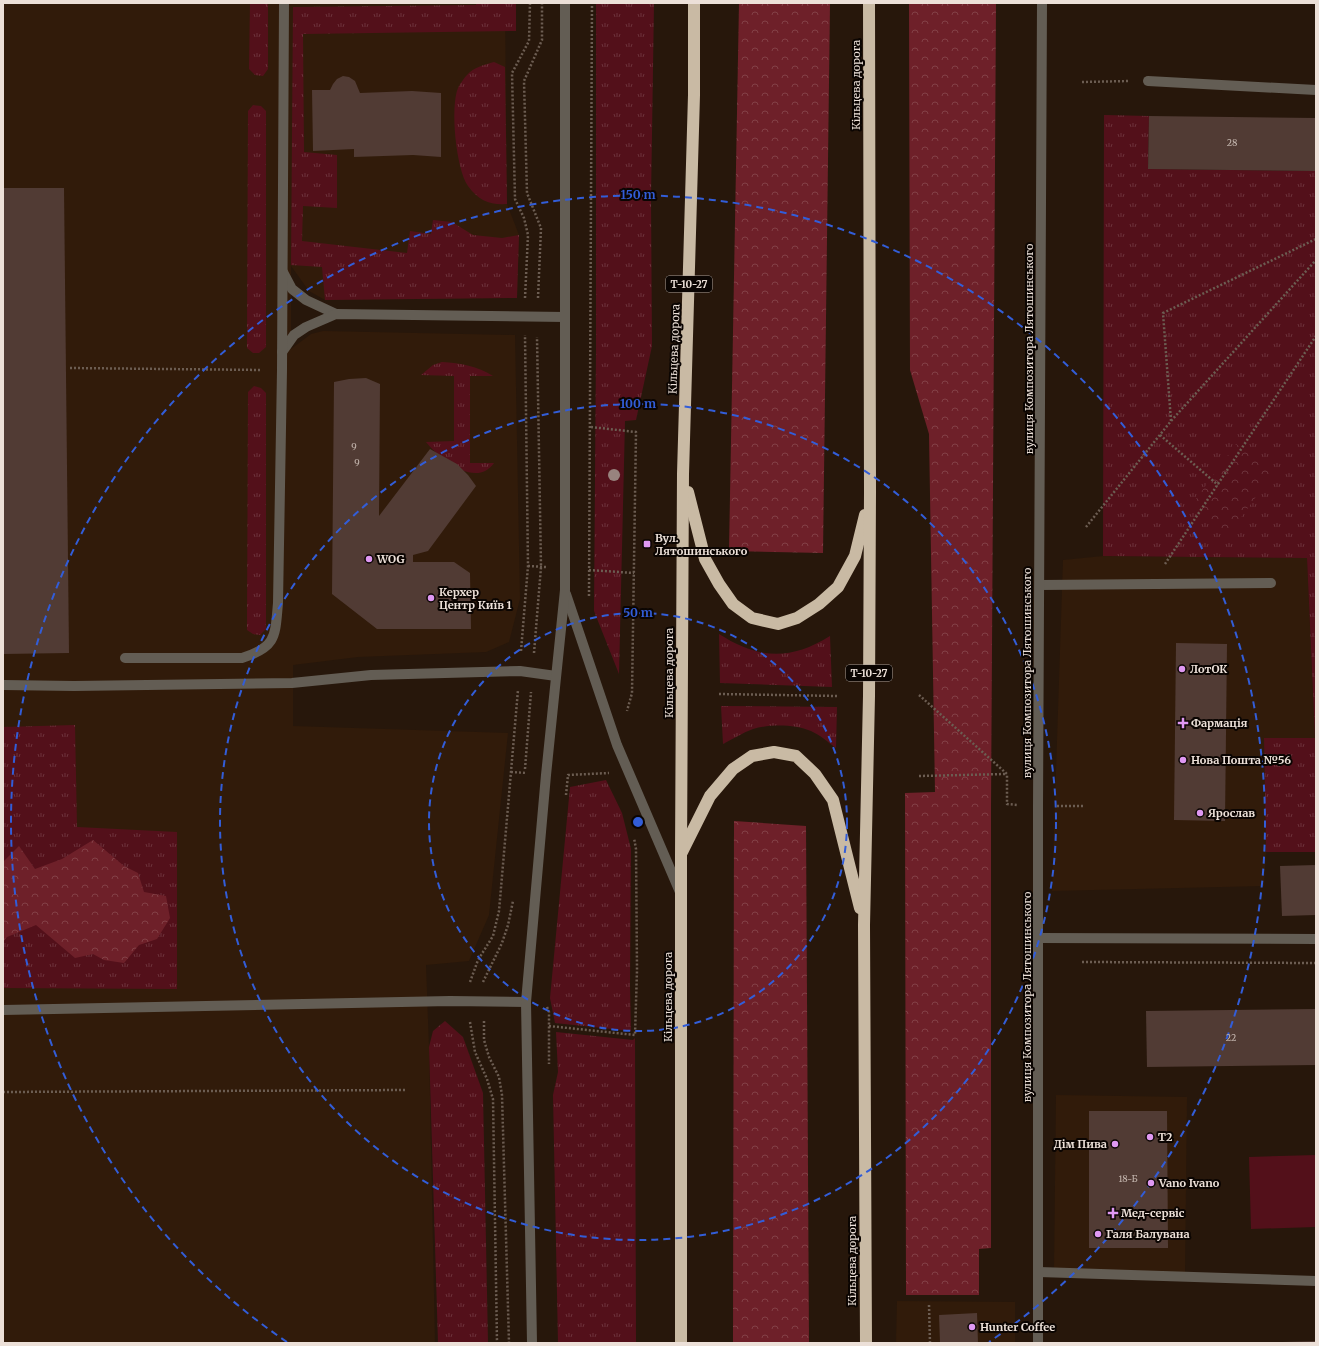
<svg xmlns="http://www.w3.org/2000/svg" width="1319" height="1346" viewBox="0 0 1319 1346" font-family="Merriweather,serif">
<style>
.built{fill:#311b0a}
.grass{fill:url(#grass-tufts)}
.forest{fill:url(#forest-crowns)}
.park{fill:url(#park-crowns)}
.pitch{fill:#53101a}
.building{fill:#513b34}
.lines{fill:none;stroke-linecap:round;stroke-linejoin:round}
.path{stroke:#6c5d52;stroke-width:2.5;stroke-dasharray:2 2;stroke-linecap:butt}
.lane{stroke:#635d54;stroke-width:10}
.street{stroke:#635d54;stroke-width:10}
.highway{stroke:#c9baa4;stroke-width:12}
.tree{fill:#98837e}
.ring{fill:none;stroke:#325dd8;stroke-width:2;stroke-dasharray:7 5}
.poi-dot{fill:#df98f2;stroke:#0b0502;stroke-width:1.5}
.labels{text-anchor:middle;stroke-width:4;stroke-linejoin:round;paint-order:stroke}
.number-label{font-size:9px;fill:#c5b7af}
.shield{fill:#0b0502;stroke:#a89e98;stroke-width:1}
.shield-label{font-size:10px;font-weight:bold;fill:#ece0d8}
.street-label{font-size:11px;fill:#ece0d8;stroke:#0b0502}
.poi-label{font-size:11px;font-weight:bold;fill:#ece0d8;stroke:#0b0502;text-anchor:start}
.centre{fill:#325dd8;stroke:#0b0502;stroke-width:2}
.ring-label{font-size:12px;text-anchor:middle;font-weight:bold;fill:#325dd8;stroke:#0b0502;stroke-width:4;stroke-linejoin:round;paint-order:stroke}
</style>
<defs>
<pattern id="grass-tufts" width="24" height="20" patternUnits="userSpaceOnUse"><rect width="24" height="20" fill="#53101a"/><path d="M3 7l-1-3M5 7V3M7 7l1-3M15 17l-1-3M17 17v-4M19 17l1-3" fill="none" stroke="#6c323b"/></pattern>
<pattern id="forest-crowns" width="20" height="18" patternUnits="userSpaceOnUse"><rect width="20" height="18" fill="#6e2029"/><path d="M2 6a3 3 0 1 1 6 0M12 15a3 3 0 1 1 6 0" fill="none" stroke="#834047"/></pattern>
<pattern id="park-crowns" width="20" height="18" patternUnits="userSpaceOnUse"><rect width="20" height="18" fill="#53101a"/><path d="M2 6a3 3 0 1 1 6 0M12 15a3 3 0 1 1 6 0" fill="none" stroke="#6c323b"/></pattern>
</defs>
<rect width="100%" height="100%" fill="#27170b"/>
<g class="built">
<polygon points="3,3 476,3 476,5 505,5 507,204 519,235 517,298 325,300 309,291 291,266 291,349 311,334 323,331 515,335 520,599 509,642 486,652 358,657 293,665 293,726 508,733 489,915 469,961 426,965 429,1047 435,1343 3,1343"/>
<polygon points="1103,556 1307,558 1315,739 1264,738 1266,852 1264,886 1052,891 1063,560"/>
<polygon points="1056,1095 1187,1097 1185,1274 1054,1272"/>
<polygon points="897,1301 1015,1302 1015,1343 896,1343"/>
</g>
<g class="grass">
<polygon points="250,3 268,3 268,69 263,76 255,75 249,69"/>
<polygon points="476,3 516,3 516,31 303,34 304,152 337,155 337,208 303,206 302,241 407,253 410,231 431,234 433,220 452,222 473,235 502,238 519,235 517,298 325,300 322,267 291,265 293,7 476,5"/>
<polygon points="596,3 654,3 651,198 652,346 636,420 625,421 619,674 594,611 596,351"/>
<path d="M 494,62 L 505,67 L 507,204 C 490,205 479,201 468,186 C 456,169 450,107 458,88 C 460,84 464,78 467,75 C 474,67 484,65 494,62 Z"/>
<polygon points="253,105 261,106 266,111 266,347 259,353 253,353 247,348 248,111"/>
<polygon points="1104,115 1149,116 1148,169 1316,171 1316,852 1266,852 1264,738 1315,738 1307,558 1103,556"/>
<path d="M 442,362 C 461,363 477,366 493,376 L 470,376 L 470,463 L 494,463 C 476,489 439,458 426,442 L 454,441 L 454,376 L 421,375 L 433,365 Z"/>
<polygon points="254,386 261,388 266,393 266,629 260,635 253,634 247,630 248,392"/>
<path d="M 719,634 C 758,659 790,661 830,636 L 832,687 L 720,683 Z"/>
<path d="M 721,706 L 837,707 L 836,748 C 828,742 820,735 811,731 C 794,724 770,724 753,729 C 742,733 733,739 723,744 Z"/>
<polygon points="75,725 77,827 177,832 177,989 3,988 3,727"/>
<polygon points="606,780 622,813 631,849 630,985 631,1031 555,1023 550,998 570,787"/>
<polygon points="445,1021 463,1037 483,1093 488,1343 438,1343 429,1047 433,1031"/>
<polygon points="556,1032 633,1040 635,1038 636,1343 558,1343 553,1095 558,1072"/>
</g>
<g class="forest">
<polygon points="739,3 830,3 823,553 729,551"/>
<polygon points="909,3 996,3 991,807 991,1248 979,1249 979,1295 906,1295 905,793 935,792 929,434 910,370"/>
<polygon points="734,821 806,826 809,1343 733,1343"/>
<polygon points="93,840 124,866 138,873 144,892 166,896 170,918 157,939 139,945 124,963 104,960 93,954 75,958 36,925 7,937 3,942 3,862 19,846 35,869 62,859"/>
</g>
<polygon class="park" points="1236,444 1274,472 1229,534 1191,506"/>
<polygon class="pitch" points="1316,1155 1316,1227 1251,1229 1249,1157"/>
<g class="building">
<polygon points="343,76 349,77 355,81 360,93 412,91 441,93 441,157 413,155 354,157 354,149 313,151 312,90 330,90 333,84 337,79"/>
<polygon points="1149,116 1316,118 1316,171 1148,169"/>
<polygon points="3,188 64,188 69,653 3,654"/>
<polygon points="366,378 380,384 379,516 430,449 457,464 468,475 476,486 428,551 413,555 413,562 454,562 470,573 471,629 377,629 332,594 334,382 349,379"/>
<polygon points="1176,643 1227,644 1225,821 1174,820"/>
<polygon points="1316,865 1316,915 1282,916 1280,866"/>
<polygon points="1316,1009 1316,1065 1147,1067 1146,1011"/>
<polygon points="1089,1111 1167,1111 1168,1248 1089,1248"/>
<polygon points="977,1313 978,1343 940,1343 939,1315"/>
<polygon points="1316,1341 1316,1343 1282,1343 1282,1342"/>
</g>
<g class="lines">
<g class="path">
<polyline points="1082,82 1130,81"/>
<polyline points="525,298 528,235 524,218 515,199 512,73 529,41 530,3"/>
<polyline points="538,298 541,228 527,193 524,81 542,40 542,3"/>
<polyline points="70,368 262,370"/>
<polyline points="1171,421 1163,313 1316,239"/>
<polyline points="591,427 636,432 632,693 627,711"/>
<polyline points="1160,435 1218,485"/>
<polyline points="1086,527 1171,421 1316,260"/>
<polyline points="1165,564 1316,336"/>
<polyline points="528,566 546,567"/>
<polyline points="589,570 634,573"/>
<polyline points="589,596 592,3"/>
<polyline points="521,651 528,566 525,335"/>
<polyline points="534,653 541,567 537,337"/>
<polyline points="719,694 838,696"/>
<polyline points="919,695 1007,774 1007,804 1018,805"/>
<polyline points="525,769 531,692"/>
<polyline points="511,772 527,773"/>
<polyline points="919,776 1006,774"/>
<polyline points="566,795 568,775 609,773"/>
<polyline points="1057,806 1085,806"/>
<polyline points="1082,962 1316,963"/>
<polyline points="470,982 478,960 493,936 499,911 518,690"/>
<polyline points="483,982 502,943 508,925 513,901"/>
<polyline points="547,1007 549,1012 549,1064"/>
<polyline points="484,1021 484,1040 489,1057 499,1077 502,1095 509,1343"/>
<polyline points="470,1022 475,1052 487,1079 493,1099 497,1343"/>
<polyline points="549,1026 635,1035 637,970 636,849 634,838"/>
<polyline points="3,1092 407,1090"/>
<polyline points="929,1305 930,1343"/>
</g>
<g class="lane">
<polyline points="1148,81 1316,90"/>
<polyline points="283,272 292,289 306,300 336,314"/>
<polyline points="282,352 294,335 306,327 336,314 565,317"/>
<polyline points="1040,585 1271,583"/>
<path d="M 125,658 L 242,658 C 277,647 275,636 278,603 L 282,370 L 284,3"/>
<polyline points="3,685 74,686 292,683 371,675 520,671 556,676"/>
<polyline points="1039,938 1316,939"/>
<polyline points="3,1010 450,1001 526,1002"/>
<polyline points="1039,1272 1316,1281"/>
</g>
<g class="street">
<polyline points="566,594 617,745 680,892"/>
<polyline points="532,1343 526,1002 546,775 565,590 565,3"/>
<polyline points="1038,1343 1038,806 1042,3"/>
</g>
<g class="highway">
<polyline points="688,492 705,559 719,584 733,604 752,618 778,624 797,618 819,604 838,587 855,556 865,515"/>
<polyline points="682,852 710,796 733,769 752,756 774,752 796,756 815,774 833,800 860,908"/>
<polyline points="681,1343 681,855 683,474 694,95 694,3"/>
<polyline points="866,1343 864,925 869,696 870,492 869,3"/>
</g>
</g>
<circle class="tree" cx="614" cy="475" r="6"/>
<g class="ring">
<circle cx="638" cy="822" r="209"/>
<circle cx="638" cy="822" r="418"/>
<path d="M287 1342A627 627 0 1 1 989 1342"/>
</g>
<g class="poi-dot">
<rect x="643" y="540" width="8" height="8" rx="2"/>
<circle cx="369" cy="559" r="4"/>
<circle cx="431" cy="598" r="4"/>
<circle cx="1182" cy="669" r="4"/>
<path d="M1181 717h4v4h4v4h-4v4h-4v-4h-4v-4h4z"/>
<circle cx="1183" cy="760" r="4"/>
<circle cx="1200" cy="813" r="4"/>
<circle cx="1150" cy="1137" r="4"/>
<circle cx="1115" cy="1144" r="4"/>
<circle cx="1151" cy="1183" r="4"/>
<path d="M1111 1207h4v4h4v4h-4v4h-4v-4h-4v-4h4z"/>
<circle cx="1098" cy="1234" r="4"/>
<circle cx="972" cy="1327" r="4"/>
</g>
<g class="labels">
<g class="number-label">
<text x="1232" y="146">28</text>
<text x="354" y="450">9</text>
<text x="357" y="466">9</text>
<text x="1231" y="1041">22</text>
<text x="1128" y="1182">18-Б</text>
</g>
<g class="shield">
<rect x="666" y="276" width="46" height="16" rx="3"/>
<rect x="846" y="665" width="46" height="16" rx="3"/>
</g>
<g class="shield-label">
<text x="689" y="288">Т-10-27</text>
<text x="869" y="677">Т-10-27</text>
</g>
<g class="street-label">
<text transform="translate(856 85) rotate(-90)" y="4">Кільцева дорога</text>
<text transform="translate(674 349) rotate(-88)" y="4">Кільцева дорога</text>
<text transform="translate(1029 349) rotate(-90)" y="4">вулиця Композитора Лятошинського</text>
<text transform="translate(669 673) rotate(-90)" y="4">Кільцева дорога</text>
<text transform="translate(1027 673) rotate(-90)" y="4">вулиця Композитора Лятошинського</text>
<text transform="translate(668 997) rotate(-90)" y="4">Кільцева дорога</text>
<text transform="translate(1027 997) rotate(-90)" y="4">вулиця Композитора Лятошинського</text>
<text transform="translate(852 1261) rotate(-90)" y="4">Кільцева дорога</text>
</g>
<g class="poi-label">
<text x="655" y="542">Вул.<tspan x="655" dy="13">Лятошинського</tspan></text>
<text x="377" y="563">WOG</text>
<text x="439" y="596">Керхер<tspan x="439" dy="13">Центр Київ 1</tspan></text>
<text x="1190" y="673">ЛотОК</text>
<text x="1191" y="727">Фармація</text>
<text x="1191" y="764">Нова Пошта №56</text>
<text x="1208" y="817">Ярослав</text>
<text x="1158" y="1141">T2</text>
<text x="1107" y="1148" text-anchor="end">Дім Пива</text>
<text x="1159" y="1187">Vano Ivano</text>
<text x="1121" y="1217">Мед-сервіс</text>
<text x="1106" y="1238">Галя Балувана</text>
<text x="980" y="1331">Hunter Coffee</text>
</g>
</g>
<circle cx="638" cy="822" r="6" class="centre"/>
<g class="ring-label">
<text x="638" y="199">150 m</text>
<text x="638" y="408">100 m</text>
<text x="638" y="617">50 m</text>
</g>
<rect width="1319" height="1346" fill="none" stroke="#ece0d8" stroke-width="8"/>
</svg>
